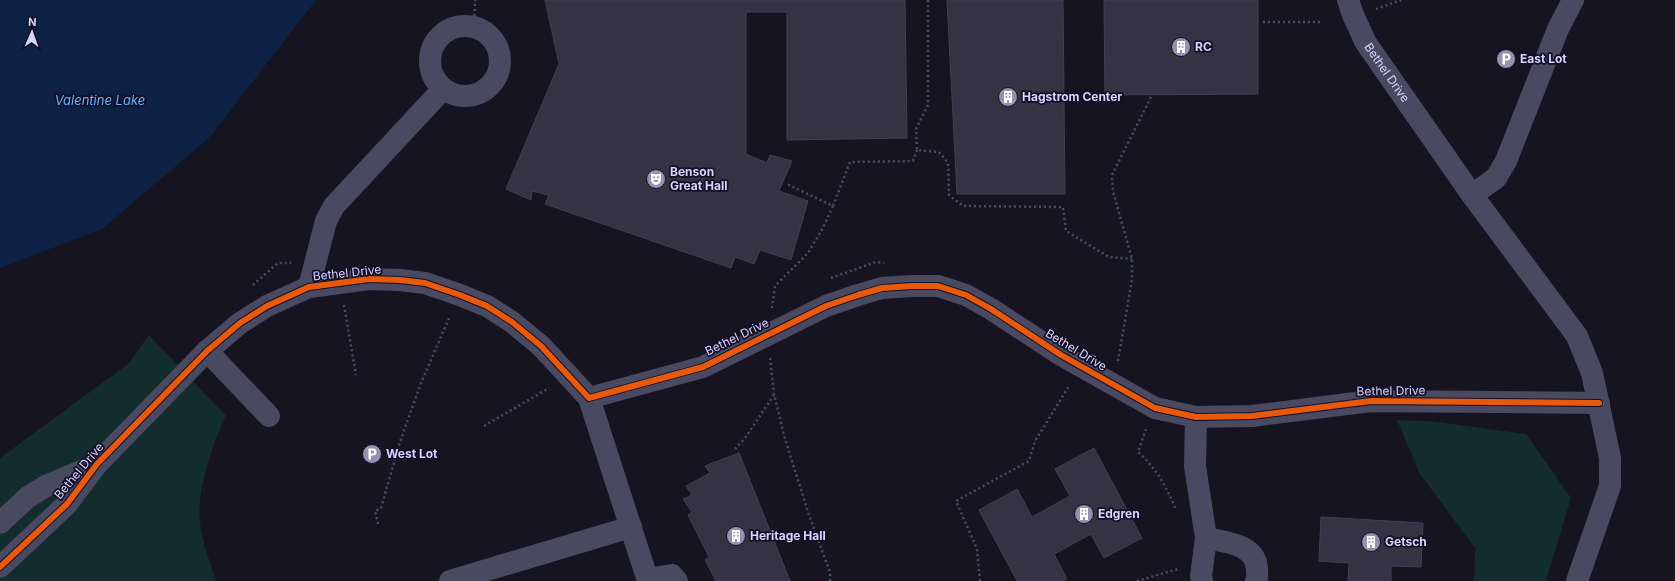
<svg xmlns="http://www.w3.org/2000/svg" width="1675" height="581" viewBox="0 0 1675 581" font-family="Inter,sans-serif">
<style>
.green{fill:#132c2d}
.water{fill:#0d2144}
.building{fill:#343243;stroke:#433f54}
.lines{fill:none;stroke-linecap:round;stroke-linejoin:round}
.path{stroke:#44505f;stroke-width:2.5;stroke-dasharray:2 3;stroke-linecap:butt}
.minor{stroke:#4a4962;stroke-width:22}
.cycleway-casing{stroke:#130f26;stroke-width:8}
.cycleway{stroke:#e8590c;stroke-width:6}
.labels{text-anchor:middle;stroke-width:3.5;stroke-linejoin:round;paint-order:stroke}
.poi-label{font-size:12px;font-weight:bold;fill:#d9d4ff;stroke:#130f26;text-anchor:start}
.street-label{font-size:12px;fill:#d9d4ff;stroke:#130f26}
.water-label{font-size:13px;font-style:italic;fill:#62b6ff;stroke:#130f26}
</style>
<rect width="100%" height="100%" fill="#161421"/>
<g class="green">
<path d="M 149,335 L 226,416 C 213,442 196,492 200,522 C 202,542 210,562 216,581 L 0,581 L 0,458 L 128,364 Z"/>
<polygon points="1397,420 1429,421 1526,434 1571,498 1546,581 1474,581 1475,548 1420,474"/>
</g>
<polygon class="water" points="0,0 316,0 209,138 102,229 0,268"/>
<g class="building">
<polygon points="545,0 905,0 907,138 787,140 787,12 746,12 746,154 767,163 770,155 792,161 779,191 808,201 791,260 760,250 754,264 735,257 731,268 545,204 549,195 532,191 531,200 506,189 559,64"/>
<polygon points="947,0 1063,0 1065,194 957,194"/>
<polygon points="1104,0 1258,0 1258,94 1105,95"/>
<polygon points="1094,448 1142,538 1104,558 1091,534 1054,554 1067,579 1063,581 1017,581 979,510 1017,489 1032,517 1070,496 1055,469"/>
<polygon points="739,453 790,581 716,581 705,560 709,557 688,515 692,512 683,499 692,495 686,486 710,473 705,466"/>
<polygon points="1321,517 1423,523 1421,567 1391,566 1391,581 1348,581 1349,563 1319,561"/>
</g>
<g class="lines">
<g class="path">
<polyline points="928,0 928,105 916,129 917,150 939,152 948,163 949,195 963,206 1063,207 1066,231 1109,257 1132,259"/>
<polyline points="1376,9 1401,0"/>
<polyline points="1263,22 1320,22"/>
<polyline points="474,26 475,0"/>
<polyline points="833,206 850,162 913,161 917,150"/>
<polyline points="831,278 876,262 884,263"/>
<polyline points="253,285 278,263 291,263"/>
<polyline points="344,305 356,375"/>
<polyline points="772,308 775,286 808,253 823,228 833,206 787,184"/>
<polyline points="770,358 774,394 785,439 810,518 830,572 830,581"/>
<polyline points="1118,361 1132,279 1132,259 1113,191 1112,175 1152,95"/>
<polyline points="484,426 549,388"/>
<path d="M 1146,429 L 1138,452 C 1156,468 1167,487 1176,510"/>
<polyline points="735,449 745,438 774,395"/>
<polyline points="378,524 375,511 381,508 400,442 421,383 450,316"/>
<polyline points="980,581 977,549 956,501 1029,461 1035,441 1069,386"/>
<polyline points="1137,581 1178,569"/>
</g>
<g class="minor">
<path id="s1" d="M 1348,0 L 1353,15 L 1366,43 L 1472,195 L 1577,336 L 1592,373 L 1610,458 L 1610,486 L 1577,581"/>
<circle cx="465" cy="61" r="35"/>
<polyline points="1472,195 1496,178 1506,161 1558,29 1573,0"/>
<polyline points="309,287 326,221 334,206 443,89"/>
<polyline points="207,351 269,416"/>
<polyline points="589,398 648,581"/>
<polyline points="1196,417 1195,466 1206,538 1201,576 1202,581"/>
<polyline points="0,523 28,497 46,486 96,465"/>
<path d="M 1206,538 C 1225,542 1255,544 1257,568 C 1257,573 1258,577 1256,581"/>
<polyline points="0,567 67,504 97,464 207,351 240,323 267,306 309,287 369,279 400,280 425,283 460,295 487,306 512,322 541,346 589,398 703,367 826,306 858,295 882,288 912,286 938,286 966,295 991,309 1061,355 1155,408 1196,417 1252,416 1371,401 1599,403"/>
<polyline points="648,579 672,575 677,581"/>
<polyline points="450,581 631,527"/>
</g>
<defs>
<polyline id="cycleway" points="0,567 67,504 97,464 207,351 240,323 267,306 309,287 369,279 400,280 425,283 460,295 487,306 512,322 541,346 589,398 703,367 826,306 858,295 882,288 912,286 938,286 966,295 991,309 1061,355 1155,408 1196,417 1252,416 1371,401 1599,403"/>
</defs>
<use href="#cycleway" class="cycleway-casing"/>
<use href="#cycleway" class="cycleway"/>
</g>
<defs>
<symbol id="building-disc" viewBox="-11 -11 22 22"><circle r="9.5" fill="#9591b1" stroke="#130f26"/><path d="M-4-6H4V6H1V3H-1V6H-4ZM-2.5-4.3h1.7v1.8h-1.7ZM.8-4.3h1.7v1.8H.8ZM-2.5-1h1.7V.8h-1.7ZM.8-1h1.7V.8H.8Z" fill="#fff"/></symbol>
<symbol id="parking-disc" viewBox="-11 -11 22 22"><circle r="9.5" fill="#9591b1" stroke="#130f26"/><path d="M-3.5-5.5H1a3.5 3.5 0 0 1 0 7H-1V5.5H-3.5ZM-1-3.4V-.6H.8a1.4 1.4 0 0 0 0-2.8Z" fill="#fff"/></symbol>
<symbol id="theatre-disc" viewBox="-11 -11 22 22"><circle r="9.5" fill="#9591b1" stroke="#130f26"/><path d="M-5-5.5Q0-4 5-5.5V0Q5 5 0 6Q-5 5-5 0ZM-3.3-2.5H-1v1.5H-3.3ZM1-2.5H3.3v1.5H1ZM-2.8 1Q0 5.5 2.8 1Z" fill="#fff"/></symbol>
</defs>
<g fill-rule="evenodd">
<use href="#building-disc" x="1170" y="36" width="22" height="22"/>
<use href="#parking-disc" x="1495" y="48" width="22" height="22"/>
<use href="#building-disc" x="997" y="86" width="22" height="22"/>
<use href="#theatre-disc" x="645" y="168" width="22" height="22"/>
<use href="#parking-disc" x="361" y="443" width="22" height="22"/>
<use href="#building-disc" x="1073" y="503" width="22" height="22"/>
<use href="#building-disc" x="725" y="525" width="22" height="22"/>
<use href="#building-disc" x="1360" y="531" width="22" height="22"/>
</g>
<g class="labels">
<g class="poi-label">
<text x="1195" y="51">RC</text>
<text x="1520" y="63">East Lot</text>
<text x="1022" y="101">Hagstrom Center</text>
<text x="670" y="176">Benson<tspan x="670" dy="14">Great Hall</tspan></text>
<text x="386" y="458">West Lot</text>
<text x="1098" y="518">Edgren</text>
<text x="750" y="540">Heritage Hall</text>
<text x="1385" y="546">Getsch</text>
</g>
<g class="street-label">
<text dy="4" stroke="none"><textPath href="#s1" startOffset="83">Bethel Drive</textPath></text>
<text transform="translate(347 273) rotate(-6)" y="4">Bethel Drive</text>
<text transform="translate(737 337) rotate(-26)" y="4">Bethel Drive</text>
<text transform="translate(1076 350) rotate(31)" y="4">Bethel Drive</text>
<text transform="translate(1391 391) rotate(-1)" y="4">Bethel Drive</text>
<text transform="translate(79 471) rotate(-50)" y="4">Bethel Drive</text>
</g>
<g class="water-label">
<text x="100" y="105">Valentine Lake</text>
</g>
</g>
<g transform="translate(32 32) rotate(2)" stroke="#130f26" stroke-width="3" paint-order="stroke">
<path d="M0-3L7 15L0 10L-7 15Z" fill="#d9d4ff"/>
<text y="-6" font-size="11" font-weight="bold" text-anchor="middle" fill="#d9d4ff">N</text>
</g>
</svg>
